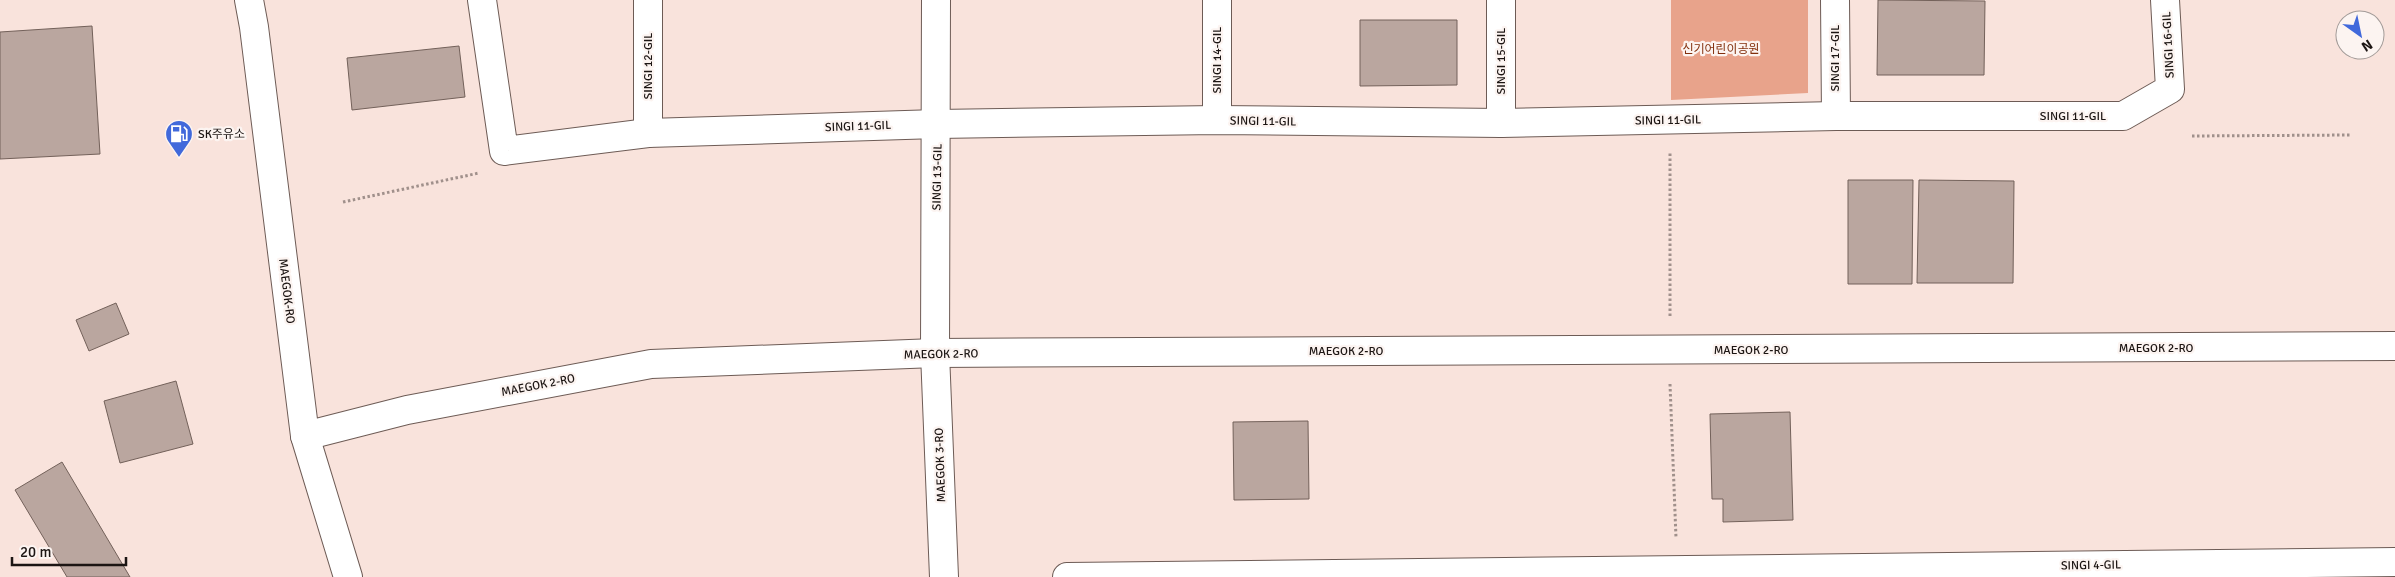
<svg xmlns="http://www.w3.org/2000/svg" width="2395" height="577" viewBox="0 0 2395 577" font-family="Signika,'Noto Sans KR',sans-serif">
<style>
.green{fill:#e8a38b}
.building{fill:#baa69f;stroke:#73615a}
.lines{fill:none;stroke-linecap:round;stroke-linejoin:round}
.minor-casing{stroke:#6d5b55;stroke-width:30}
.tertiary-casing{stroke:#6d5b55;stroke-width:30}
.path{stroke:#a0908b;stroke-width:3;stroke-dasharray:2.5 2.5;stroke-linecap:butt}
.minor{stroke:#fff;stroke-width:28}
.tertiary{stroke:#fff;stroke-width:28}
.labels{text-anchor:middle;stroke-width:4.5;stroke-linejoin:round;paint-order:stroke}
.street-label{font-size:12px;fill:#1c1513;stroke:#fcf4f1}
.park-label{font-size:12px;fill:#822f0c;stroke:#fcf4f1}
.poi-label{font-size:12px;fill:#1c1513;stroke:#fcf4f1;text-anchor:start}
</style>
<rect width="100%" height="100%" fill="#f9e3dc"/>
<polygon class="green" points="1671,0 1808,0 1808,93 1671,100"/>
<g class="building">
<polygon points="1878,0 1985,1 1984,75 1877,75"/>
<polygon points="1360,20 1457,20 1457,85 1360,86"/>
<polygon points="92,26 100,154 0,159 0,32"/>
<polygon points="459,46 465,97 352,110 347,58"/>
<polygon points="1848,180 1913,180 1912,284 1848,284"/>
<polygon points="1919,180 2014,181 2013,283 1917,283"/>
<polygon points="116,303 129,334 89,351 76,320"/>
<polygon points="176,381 193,444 120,463 104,401"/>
<polygon points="1790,412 1793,520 1723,522 1723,499 1712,499 1710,414"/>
<polygon points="1308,421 1309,499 1234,500 1233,422"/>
<polygon points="62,462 130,577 67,577 15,490"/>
</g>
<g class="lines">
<defs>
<g id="minor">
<polyline points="482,0 504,151 648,133 937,124 1217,120 1501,123 1836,116 2123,116 2170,89 2165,0"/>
<polyline points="648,0 648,133"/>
<polyline points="936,0 935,353 944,577"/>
<polyline points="1835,0 1836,116"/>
<polyline points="1217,120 1217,0"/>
<polyline points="1501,123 1501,0"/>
<polyline points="1067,577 2395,562"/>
</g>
<g id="tertiary">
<polyline points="249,0 254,27 305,436 348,577"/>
<polyline points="305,436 407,410 651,364 935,353 2395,346"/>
</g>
</defs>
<use href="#minor" class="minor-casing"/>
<use href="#tertiary" class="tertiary-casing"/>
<g class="path">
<polyline points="2192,136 2350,135"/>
<polyline points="343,202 479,173"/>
<polyline points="1670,316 1670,152"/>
<polyline points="1670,384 1676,538"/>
</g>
<use href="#minor" class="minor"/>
<use href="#tertiary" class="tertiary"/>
</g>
<defs>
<symbol id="fuel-pin" viewBox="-11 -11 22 30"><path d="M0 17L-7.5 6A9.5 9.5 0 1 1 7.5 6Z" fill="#4169db" stroke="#fcf4f1"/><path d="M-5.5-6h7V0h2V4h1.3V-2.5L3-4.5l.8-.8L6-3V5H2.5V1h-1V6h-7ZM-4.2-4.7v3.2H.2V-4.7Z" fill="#fff"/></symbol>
</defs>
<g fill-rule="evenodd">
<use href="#fuel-pin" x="163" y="118" width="32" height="43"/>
</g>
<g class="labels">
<g class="street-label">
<text transform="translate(2168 45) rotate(-93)" y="4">SINGI 16-GIL</text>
<text transform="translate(1835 58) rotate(-90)" y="4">SINGI 17-GIL</text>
<text transform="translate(1217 60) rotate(-90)" y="4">SINGI 14-GIL</text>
<text transform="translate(1501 61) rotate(-90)" y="4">SINGI 15-GIL</text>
<text transform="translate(648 66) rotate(-90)" y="4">SINGI 12-GIL</text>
<text x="2073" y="120">SINGI 11-GIL</text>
<text transform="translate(1668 120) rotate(-1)" y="4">SINGI 11-GIL</text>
<text transform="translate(1263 121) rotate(1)" y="4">SINGI 11-GIL</text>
<text transform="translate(858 126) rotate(-2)" y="4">SINGI 11-GIL</text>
<text transform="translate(937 177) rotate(-89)" y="4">SINGI 13-GIL</text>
<text transform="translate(287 291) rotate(83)" y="4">MAEGOK-RO</text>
<text x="2156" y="352">MAEGOK 2-RO</text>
<text x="1751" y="354">MAEGOK 2-RO</text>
<text x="1346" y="355">MAEGOK 2-RO</text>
<text transform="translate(941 354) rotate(-1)" y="4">MAEGOK 2-RO</text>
<text transform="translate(538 385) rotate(-11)" y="4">MAEGOK 2-RO</text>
<text transform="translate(940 465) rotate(-92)" y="4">MAEGOK 3-RO</text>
<text transform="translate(2091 565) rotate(-1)" y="4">SINGI 4-GIL</text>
</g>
<g class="park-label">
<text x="1721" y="53">신기어린이공원</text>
</g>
<g class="poi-label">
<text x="198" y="138">SK주유소</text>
</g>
</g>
<g transform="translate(2360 35) rotate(147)"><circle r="24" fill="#fcf4f1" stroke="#a29b98"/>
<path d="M0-4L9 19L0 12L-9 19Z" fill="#4169db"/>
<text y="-8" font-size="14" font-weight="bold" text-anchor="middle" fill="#1c1513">N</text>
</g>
<path d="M12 557v8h114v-8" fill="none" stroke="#1c1513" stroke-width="2.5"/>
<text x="20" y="557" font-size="15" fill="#1c1513" stroke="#fcf4f1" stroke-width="4" paint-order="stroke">20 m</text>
</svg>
